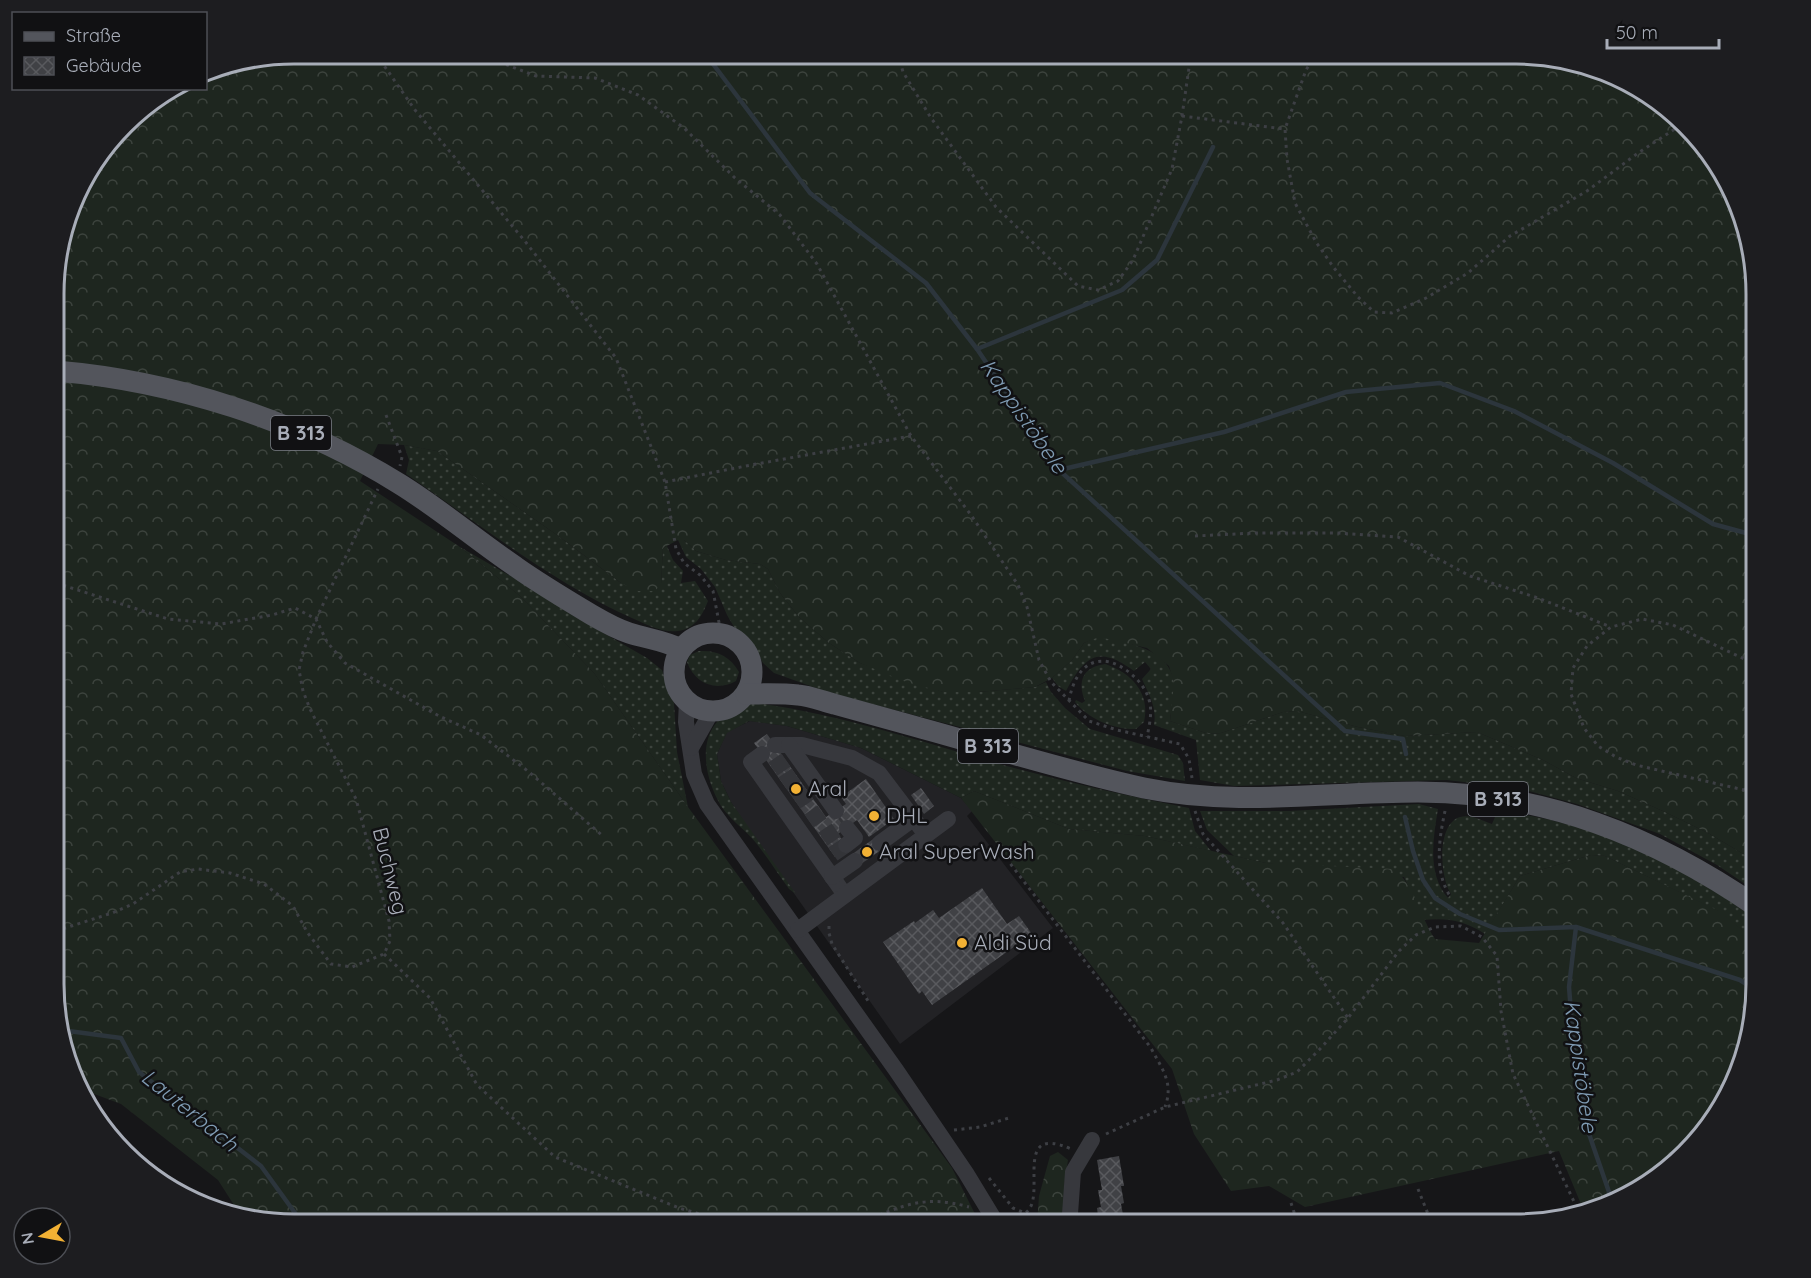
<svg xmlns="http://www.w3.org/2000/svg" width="1811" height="1278" viewBox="0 0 1811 1278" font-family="Quicksand,sans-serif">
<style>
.built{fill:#222225}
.grass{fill:url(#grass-dots)}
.forest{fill:url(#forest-crowns)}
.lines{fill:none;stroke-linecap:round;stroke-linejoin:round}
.stream{stroke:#2c353c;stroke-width:4.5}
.building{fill:url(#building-cross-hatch)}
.minor-tunnel{stroke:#333438;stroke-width:16;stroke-dasharray:16 8;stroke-linecap:butt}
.path{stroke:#3d3f44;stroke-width:3;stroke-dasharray:3 4.5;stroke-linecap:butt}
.minor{stroke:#37383d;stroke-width:16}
.major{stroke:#53555c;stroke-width:21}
.poi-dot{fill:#f2b134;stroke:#111113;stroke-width:2}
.labels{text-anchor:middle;stroke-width:5;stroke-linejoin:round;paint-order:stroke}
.shield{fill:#111113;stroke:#7b7e86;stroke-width:1.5}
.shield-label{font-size:20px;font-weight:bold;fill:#a8adb8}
.poi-label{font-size:21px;fill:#a8adb8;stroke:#111113;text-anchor:start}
.street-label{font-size:21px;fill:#a8adb8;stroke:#111113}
.water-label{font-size:22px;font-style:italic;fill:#7f9bb3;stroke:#111113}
.rim{fill:none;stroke:#a8adb8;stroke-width:3}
</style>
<defs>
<pattern id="grass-dots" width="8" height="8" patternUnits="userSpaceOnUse" patternTransform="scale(1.5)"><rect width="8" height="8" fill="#1e261f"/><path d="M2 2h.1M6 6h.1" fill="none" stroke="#3c433d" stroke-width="1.8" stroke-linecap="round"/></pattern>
<pattern id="forest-crowns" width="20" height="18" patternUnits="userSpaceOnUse" patternTransform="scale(1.5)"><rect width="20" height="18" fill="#1e261f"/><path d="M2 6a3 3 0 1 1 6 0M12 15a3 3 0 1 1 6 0" fill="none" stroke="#3c433d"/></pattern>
<pattern id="building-cross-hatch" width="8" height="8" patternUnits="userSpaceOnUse" patternTransform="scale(1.5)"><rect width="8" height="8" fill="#404145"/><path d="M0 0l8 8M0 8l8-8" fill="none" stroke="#595a5e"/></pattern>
</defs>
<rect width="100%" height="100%" fill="#161618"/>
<polygon class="built" points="750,721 787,726 861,748 961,798 972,811 967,816 1053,928 900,1044 750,831 731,802 721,781 717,754 727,732"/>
<g class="grass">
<path d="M 404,445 L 437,451 L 557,535 L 621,583 L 661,584 L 663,548 L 667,546 L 673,560 L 683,571 L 681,583 L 695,581 L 708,601 C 702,616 695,629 678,631 C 662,633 648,625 634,619 C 554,584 478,523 406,474 L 409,460 Z"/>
<polygon points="678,540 684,540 696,551 726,560 760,564 768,569 780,593 799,617 829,643 860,663 943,692 978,692 1035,687 1046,682 1051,692 1065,708 1090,729 1178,755 1183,763 1185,781 1127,771 830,693 774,673 763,663 748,638 734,627 727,615 715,587 701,569 686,557"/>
<polygon points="460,547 521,582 572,615 647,658 662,670 674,703 677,752 688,807 594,673 520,596"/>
<path d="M 1099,636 C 1127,643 1170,648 1174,683 C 1175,695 1171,709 1170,721 L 1209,734 L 1221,733 L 1283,712 L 1297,711 L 1358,727 L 1405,736 L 1477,732 L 1543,760 L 1576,778 L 1618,791 L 1665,812 L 1708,833 L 1757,862 L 1757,892 L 1717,865 L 1660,834 L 1577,804 L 1521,789 L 1447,780 L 1234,786 L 1200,780 L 1196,740 L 1154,725 C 1157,707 1149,695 1142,679 L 1151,669 L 1145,662 L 1134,671 C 1099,645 1085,655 1066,691 L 1058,686 L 1052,678 L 1072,660 L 1084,643 Z"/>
<path d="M 699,651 C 717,650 730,656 739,672 L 736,681 C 716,692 695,684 687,662 L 690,655 Z"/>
<path d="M 1105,664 C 1131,672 1151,694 1144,722 L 1136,729 C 1115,730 1088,719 1075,702 L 1076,700 L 1082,703 L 1085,701 C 1077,681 1083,667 1105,664 Z"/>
<path d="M 757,703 C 837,714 914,739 992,762 C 1057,780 1123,795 1189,808 L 1195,831 L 1211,851 L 1145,836 L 1069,829 L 974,791 L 961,798 L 861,748 L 787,726 L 749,721 L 727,733 L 717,754 L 721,781 L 731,802 L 796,894 L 789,889 C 778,874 768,858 756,843 C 746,830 730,820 721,806 C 696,763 698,710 757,703 Z"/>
<path d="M 1419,804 L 1438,809 C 1433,839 1427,874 1448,898 L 1451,894 C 1440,878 1436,824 1460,817 C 1471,814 1483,821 1492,824 L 1495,817 L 1477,809 L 1477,807 C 1504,812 1532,815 1558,822 C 1630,839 1700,875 1757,921 L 1757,942 L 1718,911 L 1605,856 L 1591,855 L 1520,876 L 1485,934 C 1463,920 1448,918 1423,920 L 1404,877 L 1266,863 L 1234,856 L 1207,830 L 1200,811 L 1289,811 Z"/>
</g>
<g class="forest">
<polygon points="294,54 1532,54 1594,67 1663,103 1725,174 1757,279 1757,862 1708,833 1665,812 1618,791 1576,778 1543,760 1477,732 1405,736 1358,727 1297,711 1283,712 1221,733 1209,734 1170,721 1174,683 1169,666 1147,648 1099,637 1084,643 1072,660 1052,678 1035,687 978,692 943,692 906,682 860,663 829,643 799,617 780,593 768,569 760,564 726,560 696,551 684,540 678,540 663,548 661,584 655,591 638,591 621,583 557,535 437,451 404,445 378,444 360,481 460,547 520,596 594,673 688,807 952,1168 980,1224 279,1224 241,1216 218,1180 121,1104 81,1089 56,1015 56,263 79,188 136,114 176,89 206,88 206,72"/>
<path d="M 974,791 L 1069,829 L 1145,836 L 1266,863 L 1394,869 C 1413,883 1421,918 1435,939 L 1479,943 L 1520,876 L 1591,855 L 1605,856 L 1719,911 L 1757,942 L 1757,999 L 1744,1061 L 1708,1130 L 1623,1199 L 1583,1209 L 1559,1151 L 1305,1207 L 1269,1186 L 1231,1191 L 1194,1134 L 1172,1069 L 961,798 Z"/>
<polygon points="1058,1152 1068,1160 1064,1186 1071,1224 1037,1224 1039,1196 1050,1156"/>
</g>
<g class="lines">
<g class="stream">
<polyline points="701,54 713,64 810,193 926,283 977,349 1059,470 1345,731 1403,739 1406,754"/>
<polyline points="977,349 1122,290 1157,260 1213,147"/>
<polyline points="1059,470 1224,432 1346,392 1440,383 1514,411 1613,463 1713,524 1757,536"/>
<polyline points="1405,817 1413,851 1423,880 1435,898 1460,914 1499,930 1576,927 1740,980 1757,991"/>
<polyline points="1576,927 1569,987 1574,1049 1588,1131 1609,1192 1608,1203"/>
<polyline points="61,1030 121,1038 139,1072 261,1166 303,1224"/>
</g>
</g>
<g class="building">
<polygon points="767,734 826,817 846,804 841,797 866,779 894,819 869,837 857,820 838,834 848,848 835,857 754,743"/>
<polygon points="921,788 934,806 924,814 911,795"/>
<polygon points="876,837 884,848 858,866 851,855"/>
<polygon points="982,888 1007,924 1019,916 1032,934 932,1005 922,991 919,994 883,942 914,921 915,923 933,910 939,918"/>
<polygon points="1119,1156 1124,1186 1121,1186 1124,1203 1121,1204 1124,1220 1120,1221 1121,1224 1099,1224 1097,1208 1101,1207 1098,1190 1102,1190 1097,1160"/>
</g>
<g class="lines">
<g class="minor-tunnel">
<polyline points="773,769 786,760"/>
<polyline points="783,784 796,775"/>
<polyline points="796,802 809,793"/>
<polyline points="809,821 822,812"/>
<polyline points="823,839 845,824"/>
<polyline points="833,854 846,845"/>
</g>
<g class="path">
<polyline points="376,54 415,110 524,240 616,358 665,482 676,549 684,563 700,575 713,591 721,633"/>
<polyline points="478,54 536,76 595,78 638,95 684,128 735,178 780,215 817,264 911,436 971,515 1018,585 1027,607 1039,660 1051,682 1089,721 1117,730 1180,744 1189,759 1192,778"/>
<polyline points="898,54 903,72 931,118 996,207 1078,286 1098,290 1118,281 1133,260 1172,169 1182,116 1191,54"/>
<polyline points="1316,54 1306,70 1285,129 1287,159 1295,203 1316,242 1334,268 1358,297 1374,312 1392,313 1426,298 1468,273 1510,236 1587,191 1638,153 1681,125"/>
<polyline points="1182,116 1284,129"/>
<polyline points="386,415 402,457 400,466"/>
<polyline points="665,482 751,465 911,436"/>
<polyline points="1195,536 1255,533 1338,533 1398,537 1470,576 1538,598 1611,627"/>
<polyline points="56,583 168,619 221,624 272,615 295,608 316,619 327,642 345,663 439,716 481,735 529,772 604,837"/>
<polyline points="1757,665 1673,625 1642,619 1611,627 1587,646 1573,668 1571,694 1584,728 1598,746 1616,757 1636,765 1757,793"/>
<path d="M 1069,701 C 1075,665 1099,648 1130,673 C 1140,681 1148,692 1150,704 C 1152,714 1149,727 1147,737"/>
<polyline points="1195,811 1203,834 1283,923 1348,1018"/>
<path d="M 1445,811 C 1439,839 1434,871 1450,896"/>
<path d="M 1006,858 L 1151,1048 C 1162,1069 1174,1083 1165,1107"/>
<polyline points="829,926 829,933 832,944 870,1004"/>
<polyline points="56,931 112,913 133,904 180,872 198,869 230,873 264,884 293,906 307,932 331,964 352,967 384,954 390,941 389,921 356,799 310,709 303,691 299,670 303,652 316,619 378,489"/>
<polyline points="384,954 430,998 477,1085 555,1157 679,1208 734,1224"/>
<polyline points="954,1130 980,1127 1012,1117"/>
<polyline points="1106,1134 1165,1107 1277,1080 1297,1072 1319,1050 1348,1018 1399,951 1416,935 1435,927 1461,926 1482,937 1497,956 1501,1011 1513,1074 1578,1210"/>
<path d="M 989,1178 L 1013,1208 L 1025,1213 C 1049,1199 1010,1122 1071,1149"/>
<polyline points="1418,1189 1432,1224"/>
<polyline points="1291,1203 1298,1224"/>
<path d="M 859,1224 C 901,1206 923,1194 969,1207"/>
</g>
<g class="minor">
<polyline points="687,701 686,722 694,774 707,804 896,1070 966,1173 997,1224"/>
<polyline points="775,745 802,745 852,758 879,773 926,835"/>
<polyline points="789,745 836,811"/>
<polyline points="691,748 712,711"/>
<polyline points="762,754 751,762 845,895"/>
<polyline points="880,843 913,819"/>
<polyline points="846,845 855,838 847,828"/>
<polyline points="832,877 855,861"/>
<polyline points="798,930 948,819"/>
<polyline points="1073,1224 1070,1214 1073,1172 1092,1140"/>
</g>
<g class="major">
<path d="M 56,371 C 175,381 296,420 398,483 C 439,508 476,540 516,567 C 540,584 567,600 592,615 C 604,622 617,629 629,633 C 648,639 663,640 681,649"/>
<circle cx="713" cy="672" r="39"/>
<path d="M 746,694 C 763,694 781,693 798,695 C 810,696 822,701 834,704 C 859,711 885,718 910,725 C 987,746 1066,771 1144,788 C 1238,807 1324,792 1418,792 C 1543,792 1654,836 1757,907"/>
</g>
</g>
<g class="poi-dot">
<circle cx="796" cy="789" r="6"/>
<circle cx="874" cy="816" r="6"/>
<circle cx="867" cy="852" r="6"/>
<circle cx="962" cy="943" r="6"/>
</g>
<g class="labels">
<g class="shield">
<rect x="271" y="416" width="60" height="34" rx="4.5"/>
<rect x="958" y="729" width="60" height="34" rx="4.5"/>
<rect x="1468" y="782" width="60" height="34" rx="4.5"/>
</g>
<g class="shield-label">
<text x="301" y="440">B 313</text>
<text x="988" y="753">B 313</text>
<text x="1498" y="806">B 313</text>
</g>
<g class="poi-label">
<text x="808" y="796">Aral</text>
<text x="886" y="823">DHL</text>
<text x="879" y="859">Aral SuperWash</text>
<text x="974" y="950">Aldi Süd</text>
</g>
<g class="street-label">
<text transform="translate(390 871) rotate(76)" y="7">Buchweg</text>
</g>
<g class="water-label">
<text transform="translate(1024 416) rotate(55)" y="8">Kappistöbele</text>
<text transform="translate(1581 1066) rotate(82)" y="8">Kappistöbele</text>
<text transform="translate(190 1110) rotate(39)" y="8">Lauterbach</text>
</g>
</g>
<path d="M0 0H1811V1278H0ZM294 64H1516A230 230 0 0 1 1746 294V984A230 230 0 0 1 1516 1214H294A230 230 0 0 1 64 984V294A230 230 0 0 1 294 64Z" fill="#1d1d20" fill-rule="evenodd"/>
<path class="rim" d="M294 64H1516A230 230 0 0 1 1746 294V984A230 230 0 0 1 1516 1214H294A230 230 0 0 1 64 984V294A230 230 0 0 1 294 64Z"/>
<rect x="12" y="12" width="195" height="78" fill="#111113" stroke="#4d4f55" stroke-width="1.5"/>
<rect x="24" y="32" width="30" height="9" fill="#53555c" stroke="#4d4f55" stroke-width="1.5"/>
<text x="66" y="42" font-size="18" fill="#a8adb8">Straße</text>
<rect x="24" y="57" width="30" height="18" fill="url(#building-cross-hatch)" stroke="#4d4f55" stroke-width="1.5"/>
<text x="66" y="72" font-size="18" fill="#a8adb8">Gebäude</text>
<g transform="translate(42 1236) rotate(260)"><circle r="28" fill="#111113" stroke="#4d4f55" stroke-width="1.5"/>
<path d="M0-4.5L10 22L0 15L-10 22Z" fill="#f2b134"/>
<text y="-9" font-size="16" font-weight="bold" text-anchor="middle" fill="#a8adb8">N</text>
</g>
<path d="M1607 39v9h112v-9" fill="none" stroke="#a8adb8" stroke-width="3"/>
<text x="1616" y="39" font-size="18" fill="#a8adb8" stroke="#111113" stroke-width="4.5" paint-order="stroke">50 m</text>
</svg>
